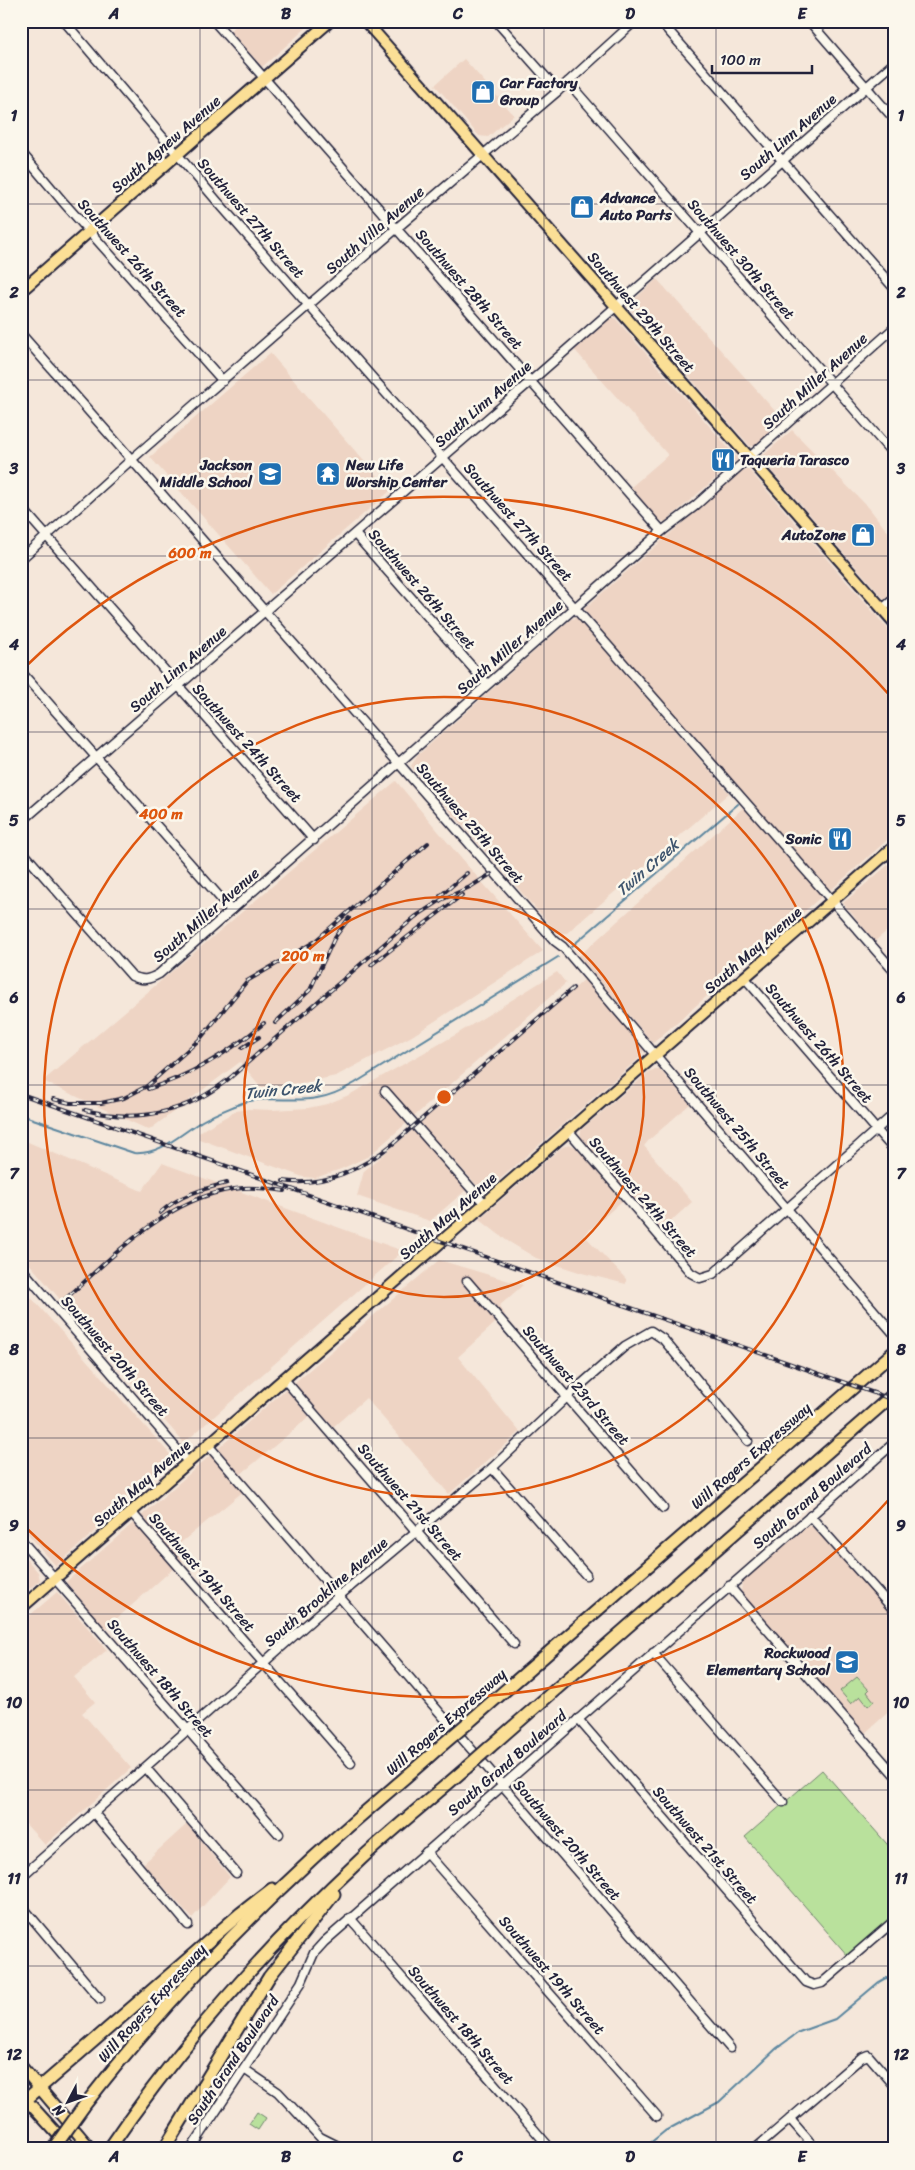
<svg xmlns="http://www.w3.org/2000/svg" width="915" height="2170" viewBox="0 0 915 2170" font-family="Sriracha,sans-serif">
<style>
.built{fill:#eed4c4}
.green{fill:#b9e19c;stroke:#6e826c}
.lines{fill:none;stroke-linecap:round;stroke-linejoin:round}
.stream{stroke:#5b869f;stroke-width:2}
.minor-casing{stroke:#22223b;stroke-width:11}
.major-casing{stroke:#22223b;stroke-width:14}
.highway-casing{stroke:#22223b;stroke-width:15}
.minor{stroke:#fbf7ec;stroke-width:8}
.major{stroke:#fbdf96;stroke-width:10}
.highway{stroke:#fbdf96;stroke-width:11}
.rail-casing{stroke:#22223b;stroke-width:4}
.rail{stroke:#fbf7ec;stroke-width:2;stroke-dasharray:5.5;stroke-linecap:butt}
.highway-bridge-casing{stroke:#22223b;stroke-width:15;stroke-linecap:butt}
.highway-bridge{stroke:#fbdf96;stroke-width:11}
.grid{fill:none;stroke:#22223b;stroke-width:1;stroke-opacity:0.55}
.ring{fill:none;stroke:#de560e;stroke-width:2.5}
.labels{text-anchor:middle;stroke-width:5;stroke-linejoin:round;paint-order:stroke}
.poi-label{font-size:15px;font-weight:bold;fill:#22223b;stroke:#fbf7ec;text-anchor:start}
.street-label{font-size:15px;fill:#22223b;stroke:#fbf7ec}
.water-label{font-size:16px;font-style:italic;fill:#3e546d;stroke:#fbf7ec}
.centre{fill:#de560e;stroke:#fbf7ec;stroke-width:2.5}
.ring-label{font-size:15px;text-anchor:middle;font-weight:bold;fill:#de560e;stroke:#fbf7ec;stroke-width:5;stroke-linejoin:round;paint-order:stroke}
.neatline{fill:none;stroke:#22223b;stroke-width:2}
.grid-label{font-size:16px;text-anchor:middle;font-weight:bold;fill:#22223b}
</style>
<rect width="100%" height="100%" fill="#f5e7da"/>
<filter id="ink" filterUnits="userSpaceOnUse"><feTurbulence type="fractalNoise" baseFrequency=".02" numOctaves="2"/><feDisplacementMap in="SourceGraphic" scale="10" xChannelSelector="R" yChannelSelector="G"/><feConvolveMatrix kernelMatrix="1 2 1 2 8 2 1 2 1" color-interpolation-filters="sRGB"/></filter>
<g filter="url(#ink)">
<g class="built">
<polygon points="241,21 314,21 262,67 230,31"/>
<polygon points="464,59 514,115 488,137 479,136 435,85"/>
<polygon points="657,279 784,421 755,446 750,446 627,306"/>
<polygon points="612,317 615,318 738,459 665,522 657,519 631,487 668,455 573,348"/>
<polygon points="270,353 390,491 271,594 150,457"/>
<polygon points="792,430 869,508 894,540 894,594 886,601 760,458"/>
<polygon points="744,469 750,471 894,636 894,834 832,889 826,887 586,613 585,608"/>
<polygon points="577,618 729,793 567,933 557,933 411,766 418,755 571,619"/>
<polygon points="396,781 465,863 543,951 412,1036 336,1076 302,1083 261,1087 240,1062 149,1130 43,1081"/>
<polygon points="744,807 822,896 653,1043 579,956"/>
<polygon points="894,860 894,925 875,941 843,903"/>
<polygon points="557,972 566,983 369,1156 341,1169 315,1178 303,1177 199,1139 199,1133 204,1129 236,1111 248,1109 272,1110 308,1108 327,1104 349,1095 457,1034"/>
<polygon points="584,980 642,1046 644,1050 638,1059 484,1193 420,1123"/>
<polygon points="659,1069 690,1104 649,1140 644,1146 692,1202 661,1230 580,1140 581,1130 650,1071"/>
<polygon points="413,1130 466,1190 430,1221 357,1196 364,1171"/>
<polygon points="21,1139 142,1191 162,1163 403,1251 184,1443 21,1254"/>
<polygon points="569,1144 577,1148 622,1201 584,1235 626,1279 626,1284 582,1273 536,1258 506,1240 479,1219 561,1148"/>
<polygon points="439,1260 523,1285 499,1306 505,1314 458,1357 520,1432 449,1494 366,1398 333,1427 294,1383"/>
<polygon points="21,1286 175,1460 56,1566 21,1526"/>
<polygon points="286,1389 309,1417 241,1474 250,1486 173,1549 183,1560 105,1629 66,1582"/>
<polygon points="812,1526 816,1527 894,1617 894,1707 864,1734 741,1594 742,1582 806,1527"/>
<polygon points="21,1553 38,1572 40,1580 21,1596"/>
<polygon points="57,1592 107,1650 74,1677 95,1702 82,1713 131,1768 45,1845 21,1819 21,1623"/>
<polygon points="187,1824 230,1877 192,1918 143,1864"/>
</g>
<g class="green">
<polygon points="857,1677 869,1690 867,1692 874,1701 868,1706 860,1696 851,1704 840,1691"/>
<polygon points="822,1770 894,1852 894,1915 848,1956 745,1837"/>
<polygon points="257,2112 266,2118 258,2130 249,2124"/>
</g>
<g class="lines">
<g class="stream">
<polyline points="572,946 738,804"/>
<path d="M 21,1115 L 134,1153 C 161,1155 180,1134 202,1121 C 212,1115 225,1110 237,1105 C 263,1094 290,1103 317,1098 C 331,1096 343,1090 355,1083 L 558,957"/>
<polyline points="643,2149 665,2131 719,2102 777,2048 799,2032 835,2019 879,1982 886,1978 894,1979"/>
</g>
<defs>
<g id="minor">
<polyline points="64,21 217,201 894,971"/>
<polyline points="214,21 662,531"/>
<polyline points="496,21 558,91"/>
<polyline points="660,21 894,288"/>
<polyline points="809,21 894,119"/>
<polyline points="21,23 23,21"/>
<polyline points="568,82 894,455"/>
<polyline points="21,152 64,203 223,381"/>
<polyline points="21,334 555,941 563,947 894,1334"/>
<polyline points="21,507 314,840"/>
<polyline points="355,534 487,684"/>
<polyline points="21,559 132,459 397,228 558,91 635,21"/>
<polyline points="882,609 894,599"/>
<polyline points="21,672 231,910"/>
<polyline points="21,822 531,381 894,63"/>
<path d="M 21,850 L 132,976 C 143,981 148,980 159,974 L 662,531 L 695,506 L 894,328"/>
<polyline points="744,977 894,1150"/>
<polyline points="385,1091 485,1204"/>
<polyline points="568,1130 691,1273 700,1278 713,1274 894,1114"/>
<polyline points="21,1268 188,1462"/>
<polyline points="467,1281 663,1508"/>
<polyline points="284,1379 514,1644"/>
<polyline points="208,1445 730,2048"/>
<polyline points="492,1468 586,1575"/>
<polyline points="131,1512 351,1763"/>
<polyline points="810,1516 894,1610"/>
<polyline points="21,1540 279,1834"/>
<polyline points="729,1586 894,1774"/>
<polyline points="653,1653 783,1802"/>
<polyline points="578,1719 806,1982 814,1985 822,1983 894,1921"/>
<polyline points="146,1768 236,1873"/>
<polyline points="93,1812 188,1925"/>
<polyline points="426,1852 657,2116"/>
<polyline points="21,1877 339,1596 492,1468 568,1396 625,1346 651,1331 663,1339 748,1441"/>
<polyline points="21,1905 100,1999"/>
<polyline points="350,1918 551,2149"/>
<polyline points="244,2069 278,2092 320,2137 344,2149"/>
<polyline points="790,2119 816,2149"/>
<polyline points="191,2149 301,1983 314,1953 324,1942 894,1443"/>
<polyline points="755,2149 861,2058 868,2055 894,2085"/>
</g>
<g id="major">
<polyline points="365,21 894,622"/>
<polyline points="21,291 330,21"/>
<polyline points="21,1608 894,847"/>
<polyline points="21,2066 91,2149"/>
<polyline points="21,2094 71,2149"/>
</g>
<g id="highway">
<polyline points="469,1722 894,1352"/>
<polyline points="491,1746 894,1394"/>
<polyline points="21,2104 241,1913 272,1889"/>
<path d="M 84,2106 C 152,2018 229,1936 311,1860 C 353,1821 399,1784 442,1745"/>
<path d="M 109,2149 C 181,2043 267,1947 360,1860 C 394,1828 431,1799 466,1768"/>
<polyline points="164,2149 269,1977 334,1894"/>
</g>
</defs>
<use href="#minor" class="minor-casing"/>
<use href="#major" class="major-casing"/>
<use href="#highway" class="highway-casing"/>
<use href="#minor" class="minor"/>
<use href="#major" class="major"/>
<use href="#highway" class="highway"/>
<defs>
<g id="rail">
<polyline points="440,896 467,873"/>
<polyline points="371,965 462,895"/>
<polyline points="275,1023 310,990 335,937 349,918"/>
<polyline points="242,1048 259,1037"/>
<path d="M 148,1089 C 192,1075 229,1053 264,1023"/>
<polyline points="21,1094 894,1400"/>
<polyline points="53,1099 70,1103 101,1103 124,1098 147,1086 200,1039 247,981 314,942 428,843"/>
<path d="M 85,1110 C 139,1124 189,1112 231,1077 L 415,917 L 441,900 L 470,887 L 491,874"/>
<path d="M 283,1181 C 326,1187 362,1169 394,1143 L 573,988"/>
<path d="M 160,1213 C 179,1195 203,1189 227,1183"/>
<path d="M 62,1302 C 114,1256 169,1194 243,1188 C 257,1187 271,1189 285,1191"/>
</g>
</defs>
<use href="#rail" class="rail-casing"/>
<use href="#rail" class="rail"/>
<defs>
<g id="highway-bridge">
<polyline points="442,1745 469,1722"/>
<polyline points="466,1768 491,1746"/>
<polyline points="53,2149 84,2106"/>
</g>
</defs>
<use href="#highway-bridge" class="highway-bridge-casing"/>
<use href="#highway-bridge" class="highway-bridge"/>
</g>
</g>
<path class="grid" d="M 200,21 L 200,2149M 372,21 L 372,2149M 544,21 L 544,2149M 716,21 L 716,2149M 21,204 L 894,204M 21,380 L 894,380M 21,556 L 894,556M 21,732 L 894,732M 21,909 L 894,909M 21,1085 L 894,1085M 21,1261 L 894,1261M 21,1438 L 894,1438M 21,1614 L 894,1614M 21,1790 L 894,1790M 21,1966 L 894,1966"/>
<g class="ring">
<circle cx="444" cy="1097" r="200"/>
<circle cx="444" cy="1097" r="400"/>
<path d="M893 1495A600 600 0 0 1 23 1525M23 669A600 600 0 0 1 893 699"/>
</g>
<defs>
<symbol id="shop-square" viewBox="-11 -11 22 22"><rect x="-9" y="-9" width="18" height="18" rx="4" fill="#1f6fb2" stroke="#fbf7ec"/><path d="M-5-2.5h2.3a2.7 3.5 0 0 1 5.4 0H5L5.5 6h-11ZM-1.5-2.5h3a1.5 2.3 0 0 0-3 0Z" fill="#fff"/></symbol>
<symbol id="restaurant-square" viewBox="-11 -11 22 22"><rect x="-9" y="-9" width="18" height="18" rx="4" fill="#1f6fb2" stroke="#fbf7ec"/><path d="M-5-6h1v4h1v-4h1v4h1v-4h1v5L-1.5 .5V6h-2V.5L-5-1ZM5-6V6H3V1.5H1.5Q1.5-4 5-6Z" fill="#fff"/></symbol>
<symbol id="school-square" viewBox="-11 -11 22 22"><rect x="-9" y="-9" width="18" height="18" rx="4" fill="#1f6fb2" stroke="#fbf7ec"/><path d="M0-5L7-2L0 1L-7-2ZM-4 1L0 2.5L4 1V4Q0 6-4 4Z" fill="#fff"/></symbol>
<symbol id="temple-square" viewBox="-11 -11 22 22"><rect x="-9" y="-9" width="18" height="18" rx="4" fill="#1f6fb2" stroke="#fbf7ec"/><path d="M0-6L5-2H3V0L6.5 2.5H4V6H1.5V3h-3V6H-4V2.5H-6.5L-3 0V-2H-5Z" fill="#fff"/></symbol>
</defs>
<g fill-rule="evenodd">
<use href="#shop-square" x="469" y="78" width="28" height="28"/>
<use href="#shop-square" x="568" y="193" width="28" height="28"/>
<use href="#restaurant-square" x="709" y="446" width="28" height="28"/>
<use href="#school-square" x="256" y="460" width="28" height="28"/>
<use href="#temple-square" x="314" y="460" width="28" height="28"/>
<use href="#shop-square" x="849" y="521" width="28" height="28"/>
<use href="#restaurant-square" x="826" y="825" width="28" height="28"/>
<use href="#school-square" x="833" y="1648" width="28" height="28"/>
</g>
<g class="labels">
<g class="poi-label">
<text x="500" y="88">Car Factory<tspan x="500" dy="17">Group</tspan></text>
<text x="600" y="203">Advance<tspan x="600" dy="17">Auto Parts</tspan></text>
<text x="740" y="465">Taqueria Tarasco</text>
<text x="252" y="470" text-anchor="end">Jackson<tspan x="252" dy="17">Middle School</tspan></text>
<text x="346" y="470">New Life<tspan x="346" dy="17">Worship Center</tspan></text>
<text x="846" y="540" text-anchor="end">AutoZone</text>
<text x="822" y="844" text-anchor="end">Sonic</text>
<text x="830" y="1658" text-anchor="end">Rockwood<tspan x="830" dy="17">Elementary School</tspan></text>
</g>
<g class="street-label">
<text transform="translate(788 137) rotate(-41)" y="5">South Linn Avenue</text>
<text transform="translate(166 144) rotate(-41)" y="5">South Agnew Avenue</text>
<text transform="translate(251 218) rotate(49)" y="5">Southwest 27th Street</text>
<text transform="translate(375 230) rotate(-41)" y="5">South Villa Avenue</text>
<text transform="translate(132 258) rotate(48)" y="5">Southwest 26th Street</text>
<text transform="translate(741 259) rotate(49)" y="5">Southwest 30th Street</text>
<text transform="translate(469 289) rotate(49)" y="5">Southwest 28th Street</text>
<text transform="translate(641 312) rotate(49)" y="5">Southwest 29th Street</text>
<text transform="translate(815 381) rotate(-42)" y="5">South Miller Avenue</text>
<text transform="translate(483 404) rotate(-41)" y="5">South Linn Avenue</text>
<text transform="translate(518 522) rotate(48)" y="5">Southwest 27th Street</text>
<text transform="translate(422 589) rotate(49)" y="5">Southwest 26th Street</text>
<text transform="translate(510 647) rotate(-41)" y="5">South Miller Avenue</text>
<text transform="translate(178 669) rotate(-41)" y="5">South Linn Avenue</text>
<text transform="translate(247 743) rotate(48)" y="5">Southwest 24th Street</text>
<text transform="translate(470 823) rotate(49)" y="5">Southwest 25th Street</text>
<text transform="translate(206 915) rotate(-41)" y="5">South Miller Avenue</text>
<text transform="translate(753 950) rotate(-41)" y="5">South May Avenue</text>
<text transform="translate(819 1043) rotate(49)" y="5">Southwest 26th Street</text>
<text transform="translate(737 1128) rotate(50)" y="5">Southwest 25th Street</text>
<text transform="translate(643 1197) rotate(49)" y="5">Southwest 24th Street</text>
<text transform="translate(448 1216) rotate(-41)" y="5">South May Avenue</text>
<text transform="translate(115 1356) rotate(49)" y="5">Southwest 20th Street</text>
<text transform="translate(576 1385) rotate(49)" y="5">Southwest 23rd Street</text>
<text transform="translate(751 1456) rotate(-41)" y="5">Will Rogers Expressway</text>
<text transform="translate(142 1483) rotate(-41)" y="5">South May Avenue</text>
<text transform="translate(812 1496) rotate(-41)" y="5">South Grand Boulevard</text>
<text transform="translate(410 1502) rotate(49)" y="5">Southwest 21st Street</text>
<text transform="translate(202 1572) rotate(49)" y="5">Southwest 19th Street</text>
<text transform="translate(326 1592) rotate(-41)" y="5">South Brookline Avenue</text>
<text transform="translate(160 1678) rotate(49)" y="5">Southwest 18th Street</text>
<text transform="translate(446 1722) rotate(-41)" y="5">Will Rogers Expressway</text>
<text transform="translate(507 1763) rotate(-41)" y="5">South Grand Boulevard</text>
<text transform="translate(567 1840) rotate(49)" y="5">Southwest 20th Street</text>
<text transform="translate(705 1845) rotate(49)" y="5">Southwest 21st Street</text>
<text transform="translate(552 1975) rotate(49)" y="5">Southwest 19th Street</text>
<text transform="translate(152 2003) rotate(-48)" y="5">Will Rogers Expressway</text>
<text transform="translate(461 2025) rotate(49)" y="5">Southwest 18th Street</text>
<text transform="translate(233 2060) rotate(-56)" y="5">South Grand Boulevard</text>
</g>
<g class="water-label">
<text transform="translate(647 867) rotate(-41)" y="6">Twin Creek</text>
<text transform="translate(283 1089) rotate(-6)" y="6">Twin Creek</text>
</g>
</g>
<circle cx="444" cy="1097" r="8" class="centre"/>
<g class="ring-label">
<text x="190" y="558">600 m</text>
<text x="161" y="819">400 m</text>
<text x="303" y="961">200 m</text>
</g>
<rect width="915" height="2170" fill="none" stroke="#fbf7ec" stroke-width="55"/>
<g transform="translate(68 2102) rotate(229)" stroke="#fbf7ec" stroke-width="4" paint-order="stroke">
<path d="M0-4L9 19L0 12L-9 19Z" fill="#22223b"/>
<text y="-8" font-size="14" font-weight="bold" text-anchor="middle" fill="#22223b">N</text>
</g>
<path d="M712 65v8h100v-8" fill="none" stroke="#22223b" stroke-width="2.5"/>
<text x="720" y="65" font-size="15" fill="#22223b" stroke="#fbf7ec" stroke-width="4" paint-order="stroke">100 m</text>
<rect x="28" y="28" width="860" height="2114" class="neatline"/>
<g class="grid-label">
<text x="114" y="19">A</text>
<text x="286" y="19">B</text>
<text x="458" y="19">C</text>
<text x="630" y="19">D</text>
<text x="802" y="19">E</text>
<text x="14" y="121">1</text>
<text x="901" y="121">1</text>
<text x="14" y="298">2</text>
<text x="901" y="298">2</text>
<text x="14" y="474">3</text>
<text x="901" y="474">3</text>
<text x="14" y="650">4</text>
<text x="901" y="650">4</text>
<text x="14" y="826">5</text>
<text x="901" y="826">5</text>
<text x="14" y="1003">6</text>
<text x="901" y="1003">6</text>
<text x="14" y="1179">7</text>
<text x="901" y="1179">7</text>
<text x="14" y="1355">8</text>
<text x="901" y="1355">8</text>
<text x="14" y="1531">9</text>
<text x="901" y="1531">9</text>
<text x="14" y="1708">10</text>
<text x="901" y="1708">10</text>
<text x="14" y="1884">11</text>
<text x="901" y="1884">11</text>
<text x="14" y="2060">12</text>
<text x="901" y="2060">12</text>
<text x="114" y="2162">A</text>
<text x="286" y="2162">B</text>
<text x="458" y="2162">C</text>
<text x="630" y="2162">D</text>
<text x="802" y="2162">E</text>
</g>
</svg>
